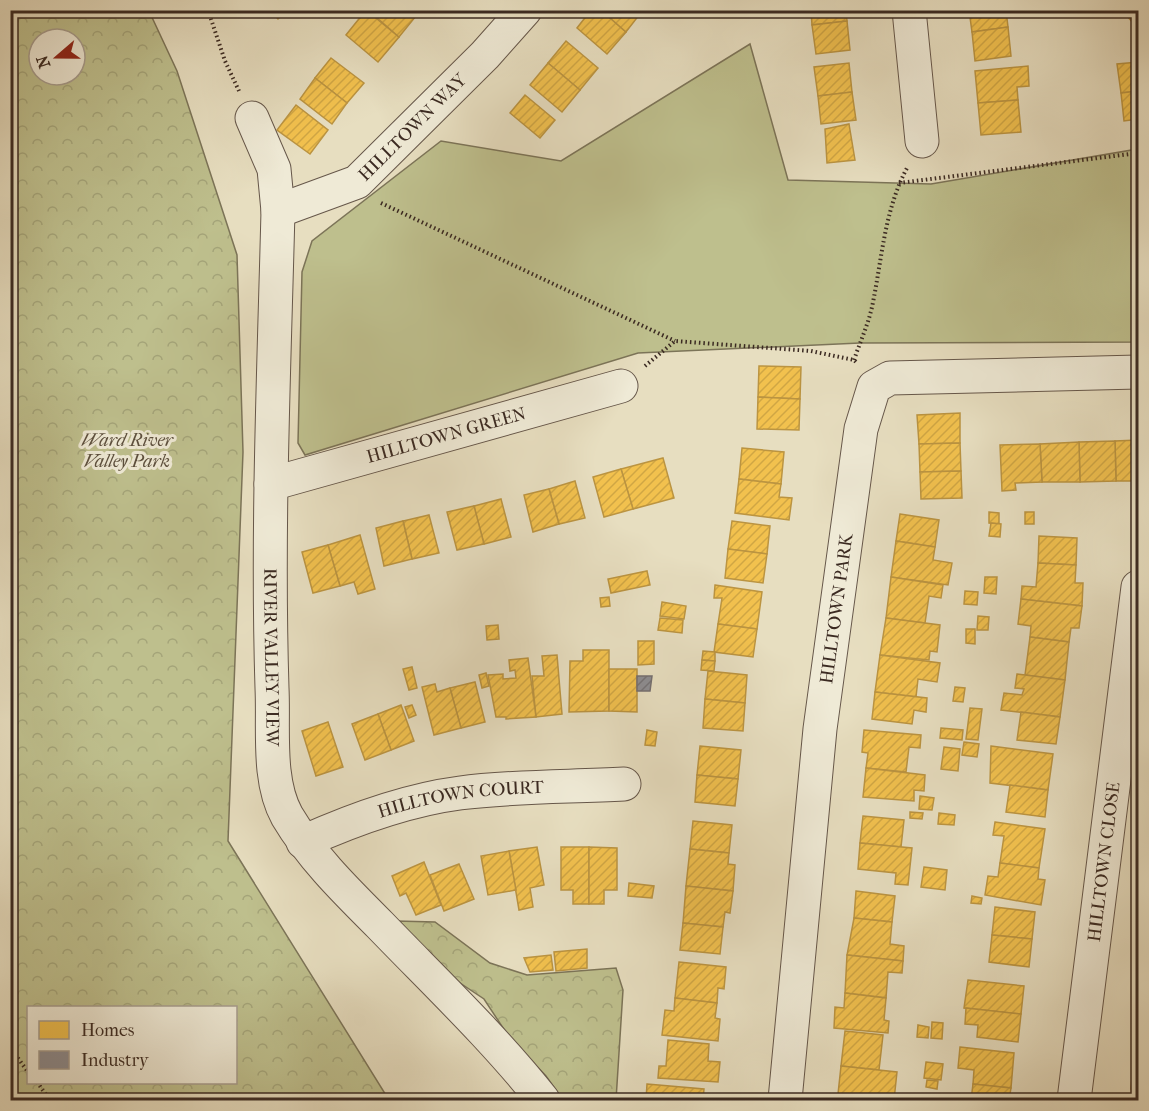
<svg xmlns="http://www.w3.org/2000/svg" width="1149" height="1111" viewBox="0 0 1149 1111" font-family="'IM FELL French Canon',serif">
<style>
.green{fill:#bebf8d;stroke:#7c7458;stroke-width:1.5}
.forest{fill:url(#forest-crowns);stroke:#7c7458;stroke-width:1.5;fill-rule:evenodd}
.homes{fill:url(#homes-hatch);stroke:#bb9441;stroke-width:1.5}
.industry{fill:url(#industry-hatch);stroke:#746f70;stroke-width:1.5}
.lines{fill:none;stroke-linecap:round;stroke-linejoin:round}
.minor-casing{stroke:#66574a;stroke-width:35}
.path{stroke:#3b2a22;stroke-width:4;stroke-dasharray:1.5 3;stroke-linecap:butt}
.minor{stroke:#efead6;stroke-width:33}
.labels{text-anchor:middle;stroke-width:6;stroke-linejoin:round;paint-order:stroke}
.street-label{font-size:18px;fill:#3b2a22;stroke:#efead6}
.park-label{font-size:18px;font-style:italic;fill:#5c4f3d;stroke:#efead6}
</style>
<defs>
<pattern id="forest-crowns" width="20" height="18" patternUnits="userSpaceOnUse" patternTransform="scale(1.5)"><rect width="20" height="18" fill="#bebf8d"/><path d="M2 6a3 3 0 1 1 6 0M12 15a3 3 0 1 1 6 0" fill="none" stroke="#a4a479"/></pattern>
<pattern id="homes-hatch" width="6" height="6" patternUnits="userSpaceOnUse" patternTransform="scale(1.5)"><rect width="6" height="6" fill="#f2c14e"/><path d="M-1 1l2-2M0 6l6-6M5 7l2-2" fill="none" stroke="#d0a644"/></pattern>
<pattern id="industry-hatch" width="6" height="6" patternUnits="userSpaceOnUse" patternTransform="scale(1.5)"><rect width="6" height="6" fill="#8d8d92"/><path d="M-1 1l2-2M0 6l6-6M5 7l2-2" fill="none" stroke="#747377"/></pattern>
</defs>
<rect width="100%" height="100%" fill="#e7dec0"/>
<filter id="stains"><feTurbulence type="fractalNoise" baseFrequency=".00333" numOctaves="4"/><feColorMatrix values="0 0 0 0 .2 0 0 0 0 .09 0 0 0 0 .02 0 0 0 .5 -.17"/></filter>
<radialGradient id="worn" r=".72"><stop offset=".6" stop-color="#630" stop-opacity="0"/><stop offset="1" stop-color="#630" stop-opacity=".3"/></radialGradient>
<polygon class="green" points="750,44 788,180 931,184 1138,149 1138,342 860,343 638,353 305,455 298,443 302,272 312,241 441,141 561,161"/>
<g class="forest">
<path d="M 10,11 L 149,11 L 177,71 L 237,255 L 243,452 L 228,841 L 389,1100 L 11,1100 ZM 39,39 L 75,39 L 75,75 L 39,75 ZM 28,1008 L 236,1008 L 236,1082 L 28,1082 Z"/>
<polygon points="396,921 435,922 490,963 527,975 616,968 623,990 616,1100 563,1100 546,1076 509,1037 484,999 442,971"/>
</g>
<g class="homes">
<polygon points="270,10 287,10 278,19"/>
<polygon points="366,10 399,37 378,62 346,35"/>
<polygon points="368,10 420,10 420,11 399,37"/>
<polygon points="591,10 601,10 626,32 607,54 577,28"/>
<polygon points="601,10 643,10 626,32"/>
<polygon points="811,10 846,10 847,21 812,25"/>
<polygon points="969,10 1006,10 1008,27 972,32"/>
<polygon points="1122,10 1138,10 1138,29"/>
<polygon points="847,21 850,50 816,54 812,25"/>
<polygon points="1008,27 1011,56 975,61 972,32"/>
<polygon points="566,41 598,68 580,90 548,63"/>
<polygon points="331,58 364,83 347,103 315,78"/>
<polygon points="1138,62 1138,91 1121,93 1117,64"/>
<polygon points="548,63 580,90 562,112 530,85"/>
<polygon points="849,63 852,92 818,96 814,67"/>
<polygon points="1028,66 1029,86 1017,87 1018,100 978,103 975,71"/>
<polygon points="315,78 347,103 332,124 300,99"/>
<polygon points="1138,91 1138,119 1124,121 1121,93"/>
<polygon points="852,92 856,120 821,124 818,96"/>
<polygon points="525,95 555,120 540,138 510,113"/>
<polygon points="1018,100 1021,132 981,135 978,103"/>
<polygon points="296,105 328,130 310,154 277,130"/>
<polygon points="849,124 855,160 827,163 825,129"/>
<polygon points="759,366 801,367 800,399 758,397"/>
<polygon points="758,397 800,399 799,430 757,429"/>
<polygon points="960,413 960,443 919,444 917,415"/>
<polygon points="1138,440 1138,481 1116,481 1115,441"/>
<polygon points="1115,441 1116,481 1080,482 1079,442"/>
<polygon points="1079,442 1080,482 1042,482 1040,444"/>
<polygon points="960,443 961,471 920,472 919,444"/>
<polygon points="1040,444 1042,482 1015,483 1016,490 1002,491 1000,445"/>
<polygon points="742,448 784,452 781,484 739,479"/>
<polygon points="663,458 674,498 633,509 621,469"/>
<polygon points="621,469 633,509 604,517 593,477"/>
<polygon points="961,471 962,498 921,499 920,472"/>
<polygon points="739,479 781,484 779,497 792,498 789,520 735,513"/>
<polygon points="575,481 585,518 559,524 549,489"/>
<polygon points="549,489 559,524 533,532 524,495"/>
<polygon points="501,499 511,537 484,544 474,506"/>
<polygon points="474,506 484,544 457,550 447,512"/>
<polygon points="989,512 999,513 999,524 989,523"/>
<rect x="1025" y="512" width="9" height="12"/>
<polygon points="900,514 939,520 935,547 896,541"/>
<polygon points="429,515 439,553 412,559 403,521"/>
<polygon points="403,521 412,559 384,566 376,528"/>
<polygon points="732,521 770,526 767,554 728,549"/>
<polygon points="991,523 1001,524 1000,537 989,536"/>
<polygon points="360,535 375,589 358,594 354,582 340,586 328,545"/>
<polygon points="1039,536 1077,538 1076,565 1038,563"/>
<polygon points="896,541 935,547 933,560 952,563 948,585 891,577"/>
<polygon points="328,545 340,586 313,593 302,552"/>
<polygon points="728,549 767,554 763,583 725,578"/>
<polygon points="1038,563 1076,565 1075,583 1083,583 1082,606 1021,599 1022,586 1036,587"/>
<polygon points="647,571 650,585 611,593 608,579"/>
<polygon points="891,577 943,585 941,598 929,596 925,623 886,618"/>
<polygon points="985,577 997,577 996,594 984,593"/>
<polygon points="715,585 762,592 757,629 718,624 722,598 714,598"/>
<polygon points="965,591 978,592 977,605 964,604"/>
<polygon points="609,597 610,606 601,607 600,598"/>
<polygon points="1021,599 1082,606 1079,628 1071,628 1069,642 1030,637 1031,626 1018,624"/>
<polygon points="662,602 686,606 684,619 660,616"/>
<polygon points="978,616 989,617 988,630 977,630"/>
<polygon points="660,618 683,620 682,633 658,630"/>
<polygon points="886,618 940,625 937,652 930,651 929,660 880,655"/>
<polygon points="718,624 757,629 753,657 714,652"/>
<polygon points="498,625 499,639 487,640 486,626"/>
<polygon points="966,629 975,629 975,644 966,643"/>
<polygon points="1030,637 1069,642 1065,680 1025,675"/>
<polygon points="638,641 654,641 654,664 638,665"/>
<polygon points="583,650 609,650 609,711 569,712 570,661 583,661"/>
<polygon points="703,651 715,652 715,661 702,660"/>
<polygon points="557,655 562,714 536,717 532,676 544,676 542,656"/>
<polygon points="880,655 940,663 937,682 918,679 916,697 875,692"/>
<polygon points="528,658 536,717 506,719 506,717 496,717 488,675 503,674 503,679 516,678 515,670 510,671 509,660"/>
<polygon points="702,660 715,661 714,671 701,670"/>
<polygon points="412,667 417,688 409,690 403,669"/>
<polygon points="609,669 637,669 637,712 609,711"/>
<polygon points="708,671 747,675 745,703 705,699"/>
<polygon points="486,673 489,686 482,688 479,675"/>
<polygon points="1017,674 1065,680 1060,717 1001,710 1004,693 1022,695 1024,689 1015,688"/>
<polygon points="475,682 485,722 461,728 450,688"/>
<polygon points="435,684 437,692 450,688 461,728 434,735 422,687"/>
<polygon points="955,687 965,688 963,702 953,701"/>
<polygon points="875,692 927,698 926,712 914,710 912,724 872,719"/>
<polygon points="705,699 745,703 743,731 703,728"/>
<polygon points="401,705 414,741 391,750 378,714"/>
<polygon points="412,705 416,715 409,718 405,707"/>
<polygon points="970,708 982,709 978,740 966,739"/>
<polygon points="1021,712 1060,717 1056,744 1017,740"/>
<polygon points="378,714 391,750 365,760 352,724"/>
<polygon points="328,722 343,767 316,776 302,731"/>
<polygon points="941,728 963,730 962,740 940,738"/>
<polygon points="647,730 657,732 655,746 645,745"/>
<polygon points="864,730 921,735 920,748 909,747 906,772 866,768 868,753 862,752"/>
<polygon points="964,742 979,744 977,757 962,755"/>
<polygon points="700,746 741,750 738,779 697,775"/>
<polygon points="991,746 1053,754 1048,790 990,783"/>
<polygon points="944,747 960,749 958,771 941,769"/>
<polygon points="866,768 925,775 924,791 914,790 914,801 863,797"/>
<polygon points="697,775 738,779 735,806 695,802"/>
<polygon points="1010,785 1048,790 1045,817 1006,812"/>
<polygon points="920,796 934,798 932,810 919,809"/>
<polygon points="910,812 923,813 922,819 910,818"/>
<polygon points="939,813 955,815 954,825 938,824"/>
<polygon points="863,816 904,820 901,847 860,843"/>
<polygon points="693,821 732,825 729,853 690,849"/>
<polygon points="995,822 1045,829 1039,868 1000,863 1004,836 993,835"/>
<polygon points="860,843 912,848 908,885 895,884 896,873 858,869"/>
<polygon points="537,847 544,885 530,888 533,907 519,910 509,851"/>
<polygon points="561,847 589,847 589,904 573,904 573,890 561,890"/>
<polygon points="589,847 617,848 617,890 604,890 604,904 589,904"/>
<polygon points="690,849 729,853 728,864 735,865 733,891 686,886"/>
<polygon points="509,851 516,890 488,895 481,856"/>
<polygon points="424,862 441,905 416,915 406,893 400,896 392,876"/>
<polygon points="1000,863 1039,868 1038,879 1045,880 1041,905 985,895 988,876 998,877"/>
<polygon points="459,864 474,899 444,911 430,875"/>
<polygon points="924,867 947,870 945,890 921,887"/>
<polygon points="629,883 654,886 652,898 628,896"/>
<polygon points="686,886 733,891 730,913 725,912 723,927 683,923"/>
<polygon points="856,891 895,896 892,922 854,918"/>
<polygon points="972,896 982,898 981,904 971,903"/>
<polygon points="995,907 1035,912 1032,939 992,935"/>
<polygon points="854,918 892,922 890,944 904,946 903,961 847,955"/>
<polygon points="683,923 723,927 720,954 680,950"/>
<polygon points="992,935 1032,939 1029,967 989,962"/>
<polygon points="587,949 587,968 556,971 554,952"/>
<polygon points="551,955 553,970 530,972 524,958"/>
<polygon points="847,955 903,961 902,973 888,972 886,998 845,993"/>
<polygon points="679,962 726,967 724,989 718,988 717,1003 675,998"/>
<polygon points="968,980 1024,986 1021,1014 964,1008"/>
<polygon points="845,993 886,998 884,1020 889,1021 888,1033 834,1028 835,1007 844,1008"/>
<polygon points="675,998 717,1003 715,1018 720,1019 718,1041 662,1035 665,1010 674,1011"/>
<polygon points="966,1008 1021,1014 1018,1042 977,1037 978,1025 965,1024"/>
<polygon points="932,1022 943,1023 942,1039 931,1038"/>
<polygon points="918,1025 929,1027 928,1038 917,1037"/>
<polygon points="845,1031 883,1035 879,1070 841,1066"/>
<polygon points="668,1040 709,1044 708,1061 720,1062 718,1082 658,1078 659,1066 666,1066"/>
<polygon points="960,1047 1014,1053 1011,1088 973,1084 974,1070 958,1068"/>
<polygon points="926,1062 943,1064 941,1080 924,1078"/>
<polygon points="841,1066 897,1072 894,1100 838,1094"/>
<polygon points="1132,1077 1138,1077 1138,1100 1138,1090 1131,1089"/>
<polygon points="927,1080 938,1081 937,1089 926,1087"/>
<polygon points="647,1084 704,1089 703,1100 646,1100"/>
<polygon points="973,1084 1011,1088 1009,1100 971,1100"/>
<polygon points="838,1097 877,1100 838,1100"/>
</g>
<polygon class="industry" points="637,676 652,676 650,691 637,691"/>
<g class="lines">
<defs>
<g id="minor">
<polyline points="909,10 922,141"/>
<path id="s1" d="M 252,118 L 274,169 L 278,211 C 274,370 267,529 272,688 C 274,728 267,780 287,816 C 312,858 346,891 380,925 C 435,982 494,1038 543,1100"/>
<path id="s2" d="M 278,211 L 357,182 L 485,55 L 525,10"/>
<path id="s3" d="M 271,484 L 621,386"/>
<path id="s4" d="M 303,842 C 352,820 406,800 460,793 C 513,786 570,787 624,784"/>
<path id="s5" d="M 785,1100 L 820,729 L 861,429 L 874,387 L 890,378 L 1138,372"/>
<path id="s6" d="M 1074,1100 L 1138,587"/>
</g>
</defs>
<use href="#minor" class="minor-casing"/>
<g class="path">
<polyline points="208,10 225,61 239,91"/>
<polyline points="899,183 1138,153"/>
<polyline points="381,203 675,341"/>
<path d="M 854,360 C 860,342 868,325 872,307 C 882,260 884,211 907,168"/>
<polyline points="645,366 675,341 811,351 854,360 856,362"/>
<polyline points="10,1047 28,1072"/>
<polyline points="37,1082 50,1100"/>
</g>
<use href="#minor" class="minor"/>
</g>
<g class="labels">
<g class="street-label">
<text dy="6" stroke="none"><textPath href="#s2" startOffset="162">HILLTOWN WAY</textPath></text>
<text dy="6" stroke="none"><textPath href="#s3" startOffset="182">HILLTOWN GREEN</textPath></text>
<text dy="6" stroke="none"><textPath href="#s5" startOffset="494">HILLTOWN PARK</textPath></text>
<text dy="6" stroke="none"><textPath href="#s1" startOffset="544">RIVER VALLEY VIEW</textPath></text>
<text dy="6" stroke="none"><textPath href="#s4" startOffset="165">HILLTOWN COURT</textPath></text>
<text dy="6" stroke="none"><textPath href="#s6" startOffset="240">HILLTOWN CLOSE</textPath></text>
</g>
<g class="park-label">
<text x="127" y="446">Ward River<tspan x="127" dy="21">Valley Park</tspan></text>
</g>
</g>
<rect width="1149" height="1111" fill="none" stroke="#e7dec0" stroke-width="36"/>
<rect x="12" y="12" width="1125" height="1087" fill="none" stroke="#3b2a22" stroke-width="3"/>
<rect x="18" y="18" width="1113" height="1075" fill="none" stroke="#3b2a22" stroke-width="1.5"/>
<rect x="27" y="1006" width="210" height="78" fill="#efead6" stroke="#a79d8e" stroke-width="1.5"/>
<rect x="39" y="1021" width="30" height="18" fill="#f2c14e" stroke="#a79d8e" stroke-width="1.5"/>
<text x="81" y="1036" font-size="18" fill="#3b2a22">Homes</text>
<rect x="39" y="1051" width="30" height="18" fill="#8d8d92" stroke="#a79d8e" stroke-width="1.5"/>
<text x="81" y="1066" font-size="18" fill="#3b2a22">Industry</text>
<g transform="translate(57 57) rotate(250)"><circle r="28" fill="#efead6" stroke="#a79d8e" stroke-width="1.5"/>
<path d="M0-4.5L10 22L0 15L-10 22Z" fill="#8f2418"/>
<text y="-9" font-size="16" font-weight="bold" text-anchor="middle" fill="#3b2a22">N</text>
</g>
<rect width="100%" height="100%" filter="url(#stains)"/>
<rect width="100%" height="100%" fill="url(#worn)"/>
</svg>
